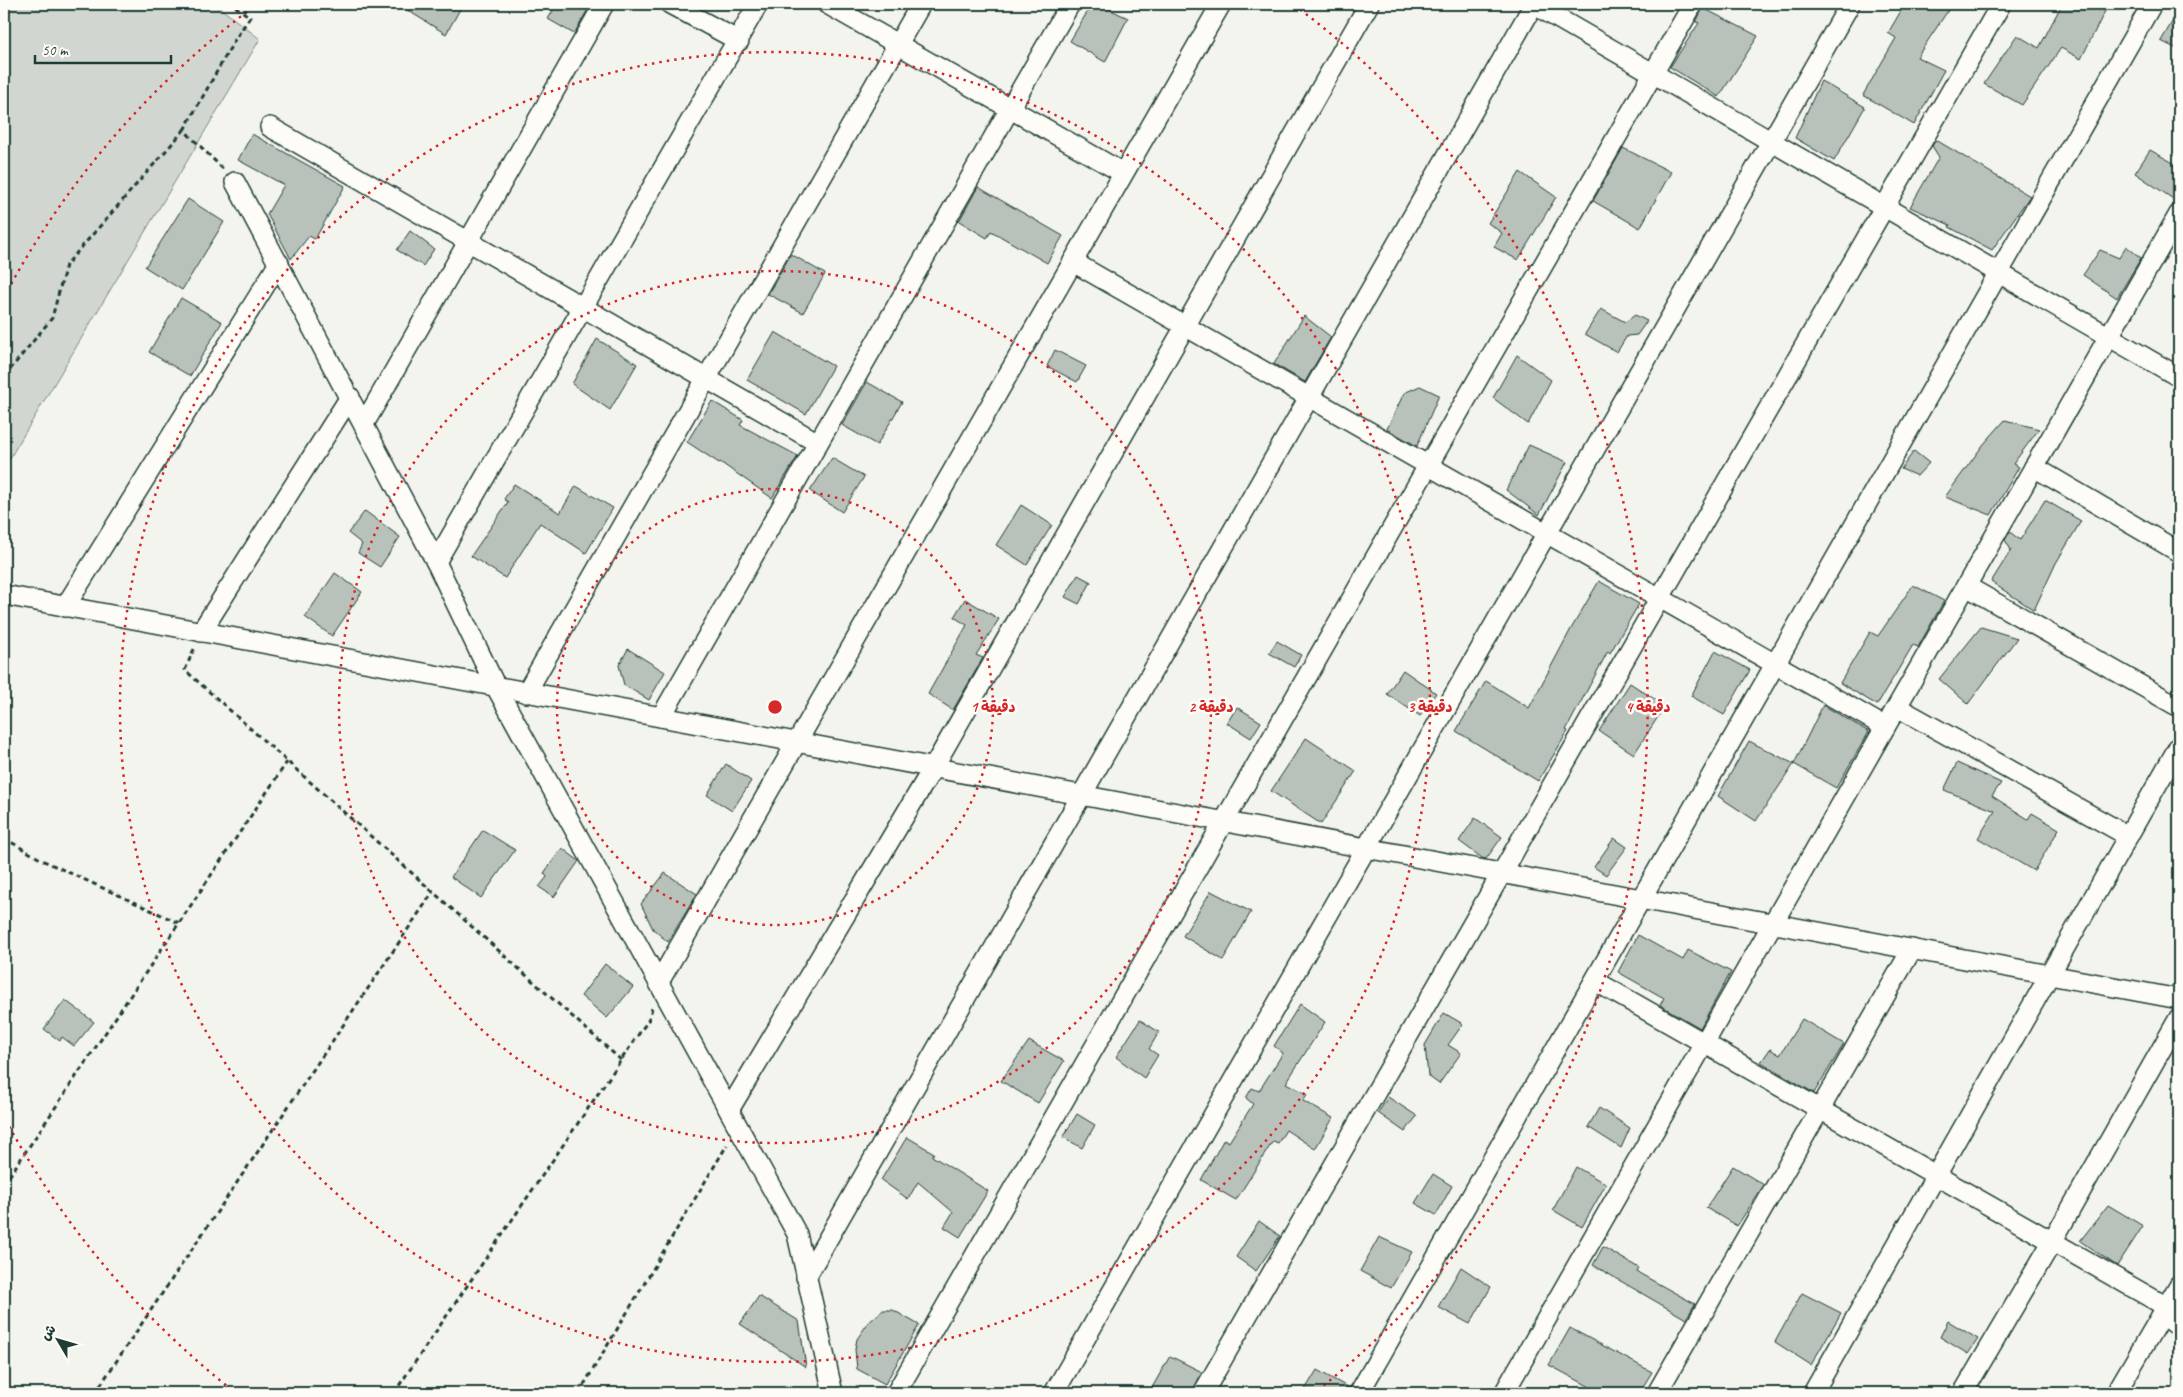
<svg xmlns="http://www.w3.org/2000/svg" width="2183" height="1397" viewBox="0 0 2183 1397" font-family="Caveat,'Playpen Sans Arabic',sans-serif">
<style>
.green{fill:#d1d6d1;stroke:#788a82}
.building{fill:#b9c1bb;stroke:#1f3d34}
.lines{fill:none;stroke-linecap:round;stroke-linejoin:round}
.minor-casing{stroke:#1f3d34;stroke-width:22}
.path{stroke:#1f3d34;stroke-width:3;stroke-dasharray:5 4;stroke-linecap:butt}
.minor{stroke:#fdfcf7;stroke-width:19}
.ring{fill:none;stroke:#d62828;stroke-width:2.5;stroke-dasharray:2.5 5}
.centre{fill:#d62828;stroke:#fdfcf7;stroke-width:2.5}
.ring-label{font-size:15px;text-anchor:middle;font-weight:bold;fill:#d62828;stroke:#fdfcf7;stroke-width:5;stroke-linejoin:round;paint-order:stroke}
</style>
<rect width="100%" height="100%" fill="#f4f4ef"/>
<filter id="ink" filterUnits="userSpaceOnUse"><feTurbulence type="fractalNoise" baseFrequency=".02" numOctaves="2"/><feDisplacementMap in="SourceGraphic" scale="10" xChannelSelector="R" yChannelSelector="G"/><feConvolveMatrix kernelMatrix="1 2 1 2 8 2 1 2 1" color-interpolation-filters="sRGB"/></filter>
<g filter="url(#ink)">
<polygon class="green" points="4,4 215,4 260,39 4,468"/>
<g class="building">
<polygon points="397,4 463,4 446,34"/>
<polygon points="557,4 591,4 574,34 548,19"/>
<polygon points="1092,4 1098,4 1128,18 1105,62 1070,41"/>
<polygon points="1905,4 1937,4 1949,9 1917,57 1944,70 1914,125 1863,95 1896,38 1888,33"/>
<polygon points="2062,4 2091,4 2105,11 2081,59 2061,48 2022,105 1984,84 2017,35 2039,48"/>
<polygon points="1703,8 1758,36 1719,97 1670,67 1699,23 1696,22"/>
<polygon points="2179,10 2179,50 2161,41"/>
<polygon points="1821,81 1865,107 1834,161 1795,138"/>
<polygon points="252,134 345,186 315,239 309,236 291,259 267,214 284,185 238,160"/>
<polygon points="1936,140 2030,196 1992,250 1949,227 1950,225 1910,207 1939,157 1932,146"/>
<polygon points="1623,148 1671,172 1640,228 1593,201"/>
<polygon points="2150,150 2179,166 2179,203 2135,173"/>
<polygon points="1520,172 1556,197 1518,260 1494,247 1502,233 1488,223"/>
<polygon points="978,187 1063,236 1047,263 991,231 987,238 959,221"/>
<polygon points="188,199 224,222 182,290 145,267"/>
<polygon points="410,231 434,249 423,266 397,250"/>
<polygon points="2126,246 2141,258 2117,298 2083,275 2100,250 2119,258"/>
<polygon points="791,254 825,274 803,313 768,294"/>
<polygon points="181,298 222,322 190,376 149,352"/>
<polygon points="1601,309 1625,322 1635,315 1647,321 1637,335 1627,336 1617,352 1585,334"/>
<polygon points="1304,316 1331,337 1305,382 1274,364"/>
<polygon points="775,332 833,366 806,414 747,380"/>
<polygon points="597,339 637,364 610,410 572,384"/>
<polygon points="1055,350 1086,366 1077,382 1047,366"/>
<polygon points="1517,355 1551,380 1528,424 1493,398"/>
<polygon points="867,382 902,402 877,445 842,425"/>
<polygon points="1420,386 1439,395 1417,446 1387,429 1404,393"/>
<polygon points="712,401 743,420 740,425 798,456 772,498 720,462 719,463 687,442"/>
<polygon points="2005,420 2039,429 2013,464 2019,467 1991,515 1945,497 1983,445"/>
<polygon points="1529,445 1567,462 1539,515 1506,490"/>
<polygon points="1914,451 1929,463 1917,476 1901,469"/>
<polygon points="832,458 864,477 842,512 810,491"/>
<polygon points="514,484 560,513 576,486 613,508 586,553 540,523 505,578 471,556 508,502 504,499"/>
<polygon points="2045,500 2081,521 2056,563 2034,610 1991,582 2011,550 2005,540 2010,532 2020,540"/>
<polygon points="1021,505 1052,525 1027,565 996,545"/>
<polygon points="365,511 400,537 380,567 358,553 362,544 348,533"/>
<polygon points="335,573 362,592 332,636 305,617"/>
<polygon points="1078,575 1091,582 1079,604 1065,597"/>
<polygon points="1599,581 1639,604 1610,653 1608,651 1566,730 1568,731 1538,781 1456,731 1486,681 1529,708 1571,629"/>
<polygon points="1913,585 1944,601 1918,647 1913,645 1877,705 1840,683 1870,632 1878,636"/>
<polygon points="965,599 999,619 976,655 983,658 953,710 928,694 967,625 954,617"/>
<polygon points="1981,627 2017,638 1968,704 1939,679"/>
<polygon points="1277,641 1301,655 1294,667 1269,653"/>
<polygon points="628,649 665,672 649,700 624,685 619,665"/>
<polygon points="1715,651 1750,670 1724,715 1691,696"/>
<polygon points="1403,670 1436,693 1420,716 1387,694"/>
<polygon points="1630,683 1665,706 1634,754 1599,731"/>
<polygon points="1823,705 1869,732 1836,788 1794,764"/>
<polygon points="1237,707 1261,722 1251,738 1227,723"/>
<polygon points="1306,738 1356,771 1321,824 1271,791"/>
<polygon points="1749,741 1794,764 1756,821 1718,796"/>
<polygon points="1957,763 2001,783 1992,796 2028,819 2032,813 2059,829 2034,871 1978,838 1995,811 1944,790"/>
<polygon points="726,764 751,781 732,811 707,795"/>
<polygon points="1475,818 1502,837 1486,859 1482,858 1459,841"/>
<polygon points="483,830 515,850 481,898 451,877"/>
<polygon points="1614,838 1627,847 1606,875 1594,867"/>
<polygon points="562,848 579,861 554,897 539,887 547,877 544,873"/>
<polygon points="665,873 697,894 668,942 653,929 641,904"/>
<polygon points="1211,891 1251,912 1223,960 1183,936"/>
<polygon points="1638,935 1683,960 1688,950 1731,972 1700,1028 1660,1005 1664,998 1618,972"/>
<polygon points="605,964 633,987 607,1018 581,996"/>
<polygon points="65,1000 94,1022 74,1046 62,1037 60,1041 44,1029"/>
<polygon points="1300,1004 1325,1022 1286,1083 1307,1094 1303,1101 1333,1118 1315,1149 1286,1130 1278,1143 1273,1141 1236,1200 1201,1180 1224,1139 1229,1142 1253,1104 1246,1098 1252,1088 1259,1091 1283,1053 1274,1046"/>
<polygon points="1444,1013 1463,1024 1448,1045 1461,1053 1439,1084 1428,1076 1425,1045"/>
<polygon points="1802,1019 1844,1044 1814,1093 1761,1062 1770,1049 1780,1055"/>
<polygon points="1140,1020 1159,1032 1149,1049 1158,1055 1144,1078 1116,1057"/>
<polygon points="1029,1041 1064,1061 1038,1103 1001,1081"/>
<polygon points="1388,1097 1417,1116 1405,1132 1378,1113"/>
<polygon points="1599,1108 1630,1128 1621,1148 1588,1127"/>
<polygon points="1077,1114 1095,1125 1082,1148 1063,1137"/>
<polygon points="907,1137 934,1153 932,1156 988,1191 960,1237 944,1227 953,1212 918,1182 908,1199 881,1180"/>
<polygon points="1733,1166 1764,1185 1737,1226 1706,1208"/>
<polygon points="1576,1167 1606,1184 1582,1227 1553,1210"/>
<polygon points="1433,1174 1452,1186 1436,1215 1415,1203"/>
<polygon points="2108,1205 2143,1226 2117,1266 2080,1241"/>
<polygon points="1259,1221 1280,1236 1256,1271 1236,1257"/>
<polygon points="1379,1237 1412,1252 1391,1288 1360,1271"/>
<polygon points="1603,1247 1639,1268 1637,1272 1695,1304 1686,1319 1593,1265"/>
<polygon points="1461,1267 1491,1287 1470,1324 1438,1307"/>
<polygon points="1802,1293 1841,1313 1811,1365 1775,1342"/>
<polygon points="759,1296 799,1321 806,1367 740,1324"/>
<polygon points="883,1310 893,1310 919,1325 885,1384 857,1369 855,1349 857,1339 868,1323"/>
<polygon points="1948,1321 1978,1339 1968,1354 1940,1337"/>
<polygon points="1570,1328 1652,1372 1639,1393 1591,1393 1594,1389 1549,1365"/>
<polygon points="1170,1356 1202,1372 1192,1393 1149,1393"/>
<polygon points="1317,1370 1349,1388 1348,1393 1303,1393"/>
</g>
<g class="lines">
<defs>
<g id="minor">
<polyline points="670,4 739,41"/>
<polyline points="827,4 1123,173"/>
<polyline points="1533,4 2179,377"/>
<polyline points="270,127 818,443"/>
<polyline points="235,182 436,562 496,687 797,1234 833,1393"/>
<polyline points="1073,262 1885,727"/>
<polyline points="364,424 604,4"/>
<polyline points="2034,467 2179,552"/>
<polyline points="436,562 758,4"/>
<polyline points="1966,586 2179,707"/>
<polyline points="4,595 2179,999"/>
<polyline points="65,607 279,263"/>
<polyline points="201,632 350,397"/>
<polyline points="526,693 921,4"/>
<polyline points="1897,707 2128,836"/>
<polyline points="661,717 1070,4"/>
<polyline points="1595,981 2167,1307"/>
<polyline points="659,982 1221,4"/>
<polyline points="729,1110 933,768 1369,4"/>
<polyline points="806,1277 1534,4"/>
<polyline points="2162,1316 2179,1326"/>
<polyline points="896,1393 1693,4"/>
<polyline points="1054,1393 1850,4"/>
<polyline points="1203,1393 2001,4"/>
<polyline points="1359,1393 2152,4"/>
<polyline points="1504,1393 2179,214"/>
<polyline points="1657,1393 1912,949"/>
<polyline points="1813,1393 2179,746"/>
<polyline points="1963,1393 2052,1242 2179,1018"/>
<polyline points="2116,1393 2179,1285"/>
</g>
</defs>
<use href="#minor" class="minor-casing"/>
<g class="path">
<polyline points="184,130 234,41 250,17 232,4"/>
<polyline points="4,377 52,318 66,265 184,130 223,169"/>
<polyline points="194,649 185,670 621,1060"/>
<polyline points="4,838 44,861 179,923"/>
<polyline points="4,1184 287,762"/>
<polyline points="95,1393 433,892"/>
<polyline points="394,1393 649,1019 652,1008"/>
<polyline points="579,1393 727,1145"/>
</g>
<use href="#minor" class="minor"/>
</g>
</g>
<g class="ring">
<circle cx="775" cy="707" r="218"/>
<circle cx="775" cy="707" r="436"/>
<circle cx="775" cy="707" r="655"/>
<path d="M232 1390A873 873 0 0 1 4 1117M4 297A873 873 0 0 1 256 5M1294 5A873 873 0 0 1 1318 1390"/>
</g>
<circle cx="775" cy="707" r="8" class="centre"/>
<g class="ring-label">
<text x="993" y="712">1 دقيقة</text>
<text x="1211" y="712">2 دقيقة</text>
<text x="1430" y="712">3 دقيقة</text>
<text x="1648" y="712">4 دقيقة</text>
</g>
<rect width="2183" height="1397" fill="none" stroke="#fdfcf7" stroke-width="20"/>
<rect x="10" y="10" width="2163" height="1377" fill="none" stroke="#1f3d34" stroke-width="2" filter="url(#ink)"/>
<g transform="translate(58 1340) rotate(308)" stroke="#fdfcf7" stroke-width="4" paint-order="stroke">
<path d="M0-4L9 19L0 12L-9 19Z" fill="#1f3d34"/>
<text y="-8" font-size="14" font-weight="bold" text-anchor="middle" fill="#1f3d34">ش</text>
</g>
<path d="M35 55v8h136v-8" fill="none" stroke="#1f3d34" stroke-width="2.5"/>
<text x="42" y="55" font-size="15" fill="#1f3d34" stroke="#fdfcf7" stroke-width="4" paint-order="stroke">50 m</text>
</svg>
